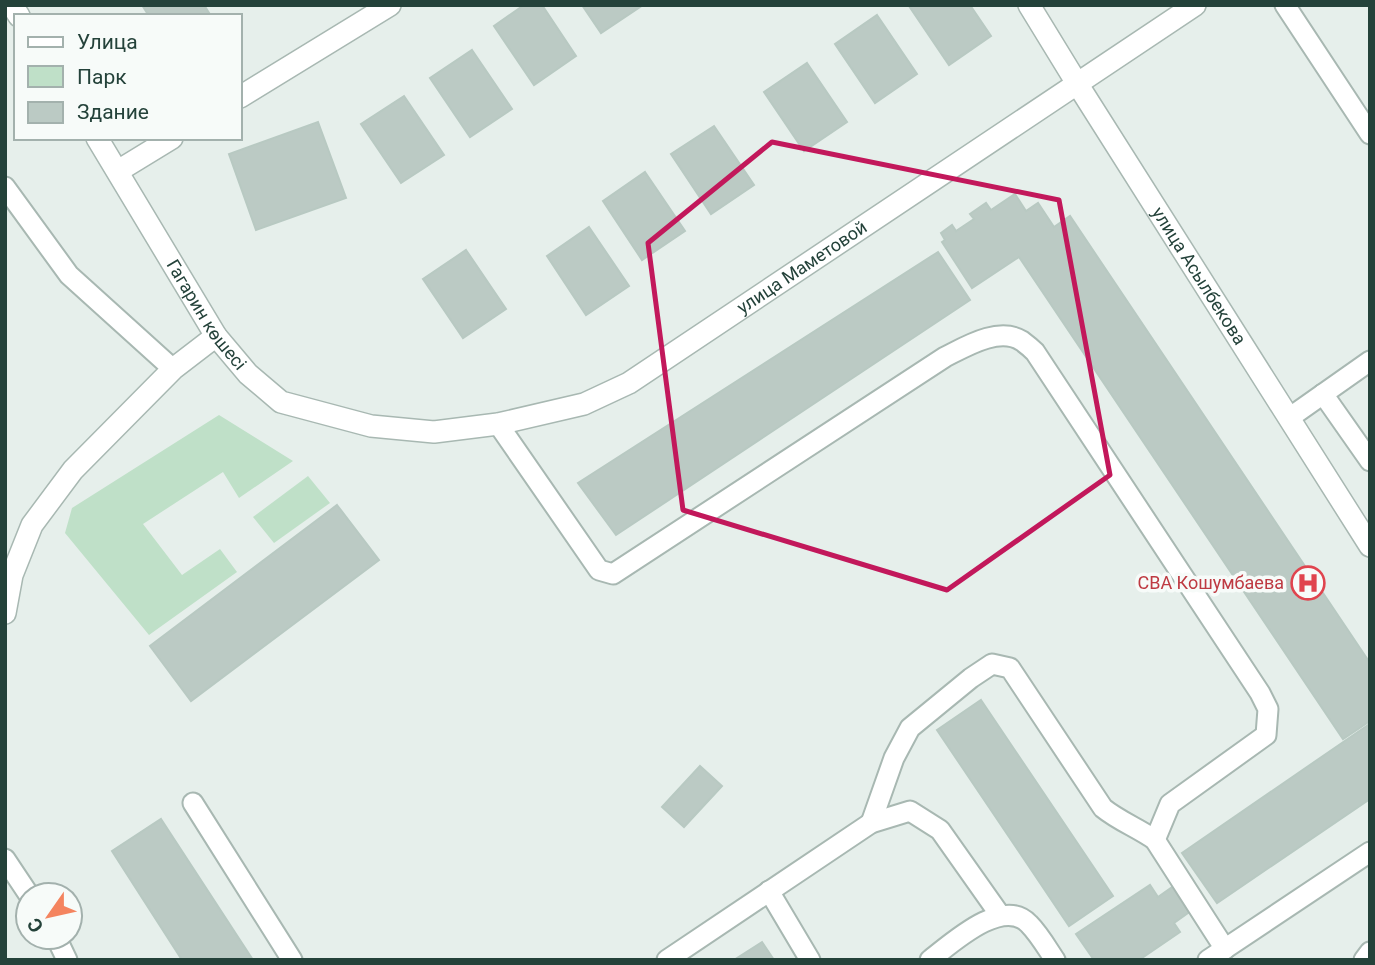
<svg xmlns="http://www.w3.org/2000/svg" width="1375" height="965" viewBox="0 0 1375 965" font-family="Roboto,sans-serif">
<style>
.green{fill:#bfe0c8}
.building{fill:#bbcac4;stroke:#b8c9c2;stroke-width:2}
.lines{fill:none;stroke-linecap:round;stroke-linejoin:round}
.service-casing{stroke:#a8b8b2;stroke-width:23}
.minor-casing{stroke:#a8b8b2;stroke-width:24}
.tertiary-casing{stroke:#a8b8b2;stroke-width:24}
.service{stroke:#fff;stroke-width:19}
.minor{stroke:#fff;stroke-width:21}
.tertiary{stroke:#fff;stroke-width:21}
.marked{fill:none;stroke:#c2185b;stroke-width:5;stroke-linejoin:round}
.labels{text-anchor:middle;stroke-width:7;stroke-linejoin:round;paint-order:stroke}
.street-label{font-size:18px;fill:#24423a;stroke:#f7fbf9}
.health-label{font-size:18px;fill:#be3a42;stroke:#f7fbf9;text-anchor:end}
</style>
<rect width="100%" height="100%" fill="#e6efeb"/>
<g class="green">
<polygon points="219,415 293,461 239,498 223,472 143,524 182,575 220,549 237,572 149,635 65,533 72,508"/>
<polygon points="308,476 330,503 274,543 253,517"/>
</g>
<g class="building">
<polygon points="142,5 204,5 211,16 149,16"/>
<polygon points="524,5 542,5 576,56 534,85 494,26"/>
<polygon points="582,5 643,5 601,33"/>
<polygon points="970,5 991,36 949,65 909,6"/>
<polygon points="877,15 917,74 875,103 835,44"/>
<polygon points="472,50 512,109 470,137 430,78"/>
<polygon points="807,63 847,122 804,151 764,92"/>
<polygon points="404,96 444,155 401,183 361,124"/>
<polygon points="318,122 346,198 256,230 229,154"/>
<polygon points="714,126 754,185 711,214 671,154"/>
<polygon points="645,172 685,231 642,260 603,201"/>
<polygon points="1015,194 1026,211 1038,203 1054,227 1070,216 1370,663 1370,721 1343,739 1019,257 972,288 942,242 945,240 941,233 952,225 956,231 974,219 970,214 986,203 991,210"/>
<polygon points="589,227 629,286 586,315 547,256"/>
<polygon points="466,250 506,309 463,338 423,279"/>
<polygon points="938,252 970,300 616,535 578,483"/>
<polygon points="337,505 379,560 191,701 150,646"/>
<polygon points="981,700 1113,896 1069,926 937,730"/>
<polygon points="1368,725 1370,799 1217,903 1182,853"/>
<polygon points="700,766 722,786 684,827 662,807"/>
<polygon points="161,819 253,960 182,960 112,851"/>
<polygon points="1178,883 1195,908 1174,923 1180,932 1139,960 1094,960 1076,934 1150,885 1158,897"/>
<polygon points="762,942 774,960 734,960"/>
</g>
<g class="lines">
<defs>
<g id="service">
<polyline points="1285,5 1370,134"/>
<polyline points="5,187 69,275 173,369"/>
<polyline points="1323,394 1370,461"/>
<polyline points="1289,418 1370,361"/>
<path d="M 498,424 L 599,570 L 613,574 L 945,357 C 965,347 999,326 1022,341 C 1026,344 1031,348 1035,352 L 1260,693 L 1268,709 L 1266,735 L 1170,804 L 1155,840"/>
<polyline points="193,803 292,960"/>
<path d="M 871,823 L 894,758 L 910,728 L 971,678 L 992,664 L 1010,668 L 1103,808 C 1119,821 1138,828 1155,840 L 1225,949"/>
<polyline points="5,859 29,895"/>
<polyline points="769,891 810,960"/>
<polyline points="56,937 67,960"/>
<polyline points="667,960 871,823 910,811 940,830 1000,915"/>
<path d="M 930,960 C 952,943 1003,896 1029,924 C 1039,934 1047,948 1055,960"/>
<polyline points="1208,960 1370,852"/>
<polyline points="1364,960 1370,952"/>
</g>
<g id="minor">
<polyline points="1029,5 1078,85"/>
<polyline points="240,97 390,5"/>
<polyline points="118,171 172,138"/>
<polyline points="5,613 12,575 32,525 73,470 173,369 216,336"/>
</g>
<g id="tertiary">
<polyline points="12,5 19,16"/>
<path id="s1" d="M 1078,85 L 1370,546"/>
<path id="s2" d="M 97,138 L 216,336 L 248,374 L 281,402 L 371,426 L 434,432 L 498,424 L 584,404 L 629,383 L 1195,5"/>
</g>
</defs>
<use href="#service" class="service-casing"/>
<use href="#minor" class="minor-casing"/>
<use href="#tertiary" class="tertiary-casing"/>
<use href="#service" class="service"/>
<use href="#minor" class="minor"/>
<use href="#tertiary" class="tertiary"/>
</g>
<path class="marked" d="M 772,142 L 1059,200 L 1110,475 L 947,590 L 683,510 L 648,243 Z"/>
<defs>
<symbol id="hospital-ring" viewBox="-11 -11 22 22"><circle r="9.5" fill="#f7fbf9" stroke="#e0444e" stroke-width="1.5"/><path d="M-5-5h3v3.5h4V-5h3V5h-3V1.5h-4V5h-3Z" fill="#e0444e"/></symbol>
</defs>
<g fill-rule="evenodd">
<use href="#hospital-ring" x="1289" y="564" width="38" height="38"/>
</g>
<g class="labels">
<g class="street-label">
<text dy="6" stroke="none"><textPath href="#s2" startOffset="891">улица Маметовой</textPath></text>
<text dy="6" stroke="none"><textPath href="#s1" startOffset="226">улица Асылбекова</textPath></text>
<text dy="6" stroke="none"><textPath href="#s2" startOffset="208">Гагарин көшесі</textPath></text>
</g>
<g class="health-label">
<text x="1284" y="589">СВА Кошумбаева</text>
</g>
</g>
<rect width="1375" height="965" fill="none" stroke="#24423a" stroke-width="14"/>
<rect x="14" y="14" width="228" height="126" fill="#f7fbf9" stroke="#a3b1ad" stroke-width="2"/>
<rect x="28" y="37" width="35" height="10" fill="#ffffff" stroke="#a3b1ad" stroke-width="2"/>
<text x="77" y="49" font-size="21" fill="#24423a">Улица</text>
<rect x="28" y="66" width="35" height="21" fill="#bfe0c8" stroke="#a3b1ad" stroke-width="2"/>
<text x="77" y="84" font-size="21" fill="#24423a">Парк</text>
<rect x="28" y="102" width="35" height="21" fill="#bbcac4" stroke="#a3b1ad" stroke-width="2"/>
<text x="77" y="119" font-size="21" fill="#24423a">Здание</text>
<g transform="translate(49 916) rotate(236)"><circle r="33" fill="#f7fbf9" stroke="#a3b1ad" stroke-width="2"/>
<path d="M0-5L12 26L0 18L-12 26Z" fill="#f4845f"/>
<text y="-10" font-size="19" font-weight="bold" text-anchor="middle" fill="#24423a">С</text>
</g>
</svg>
